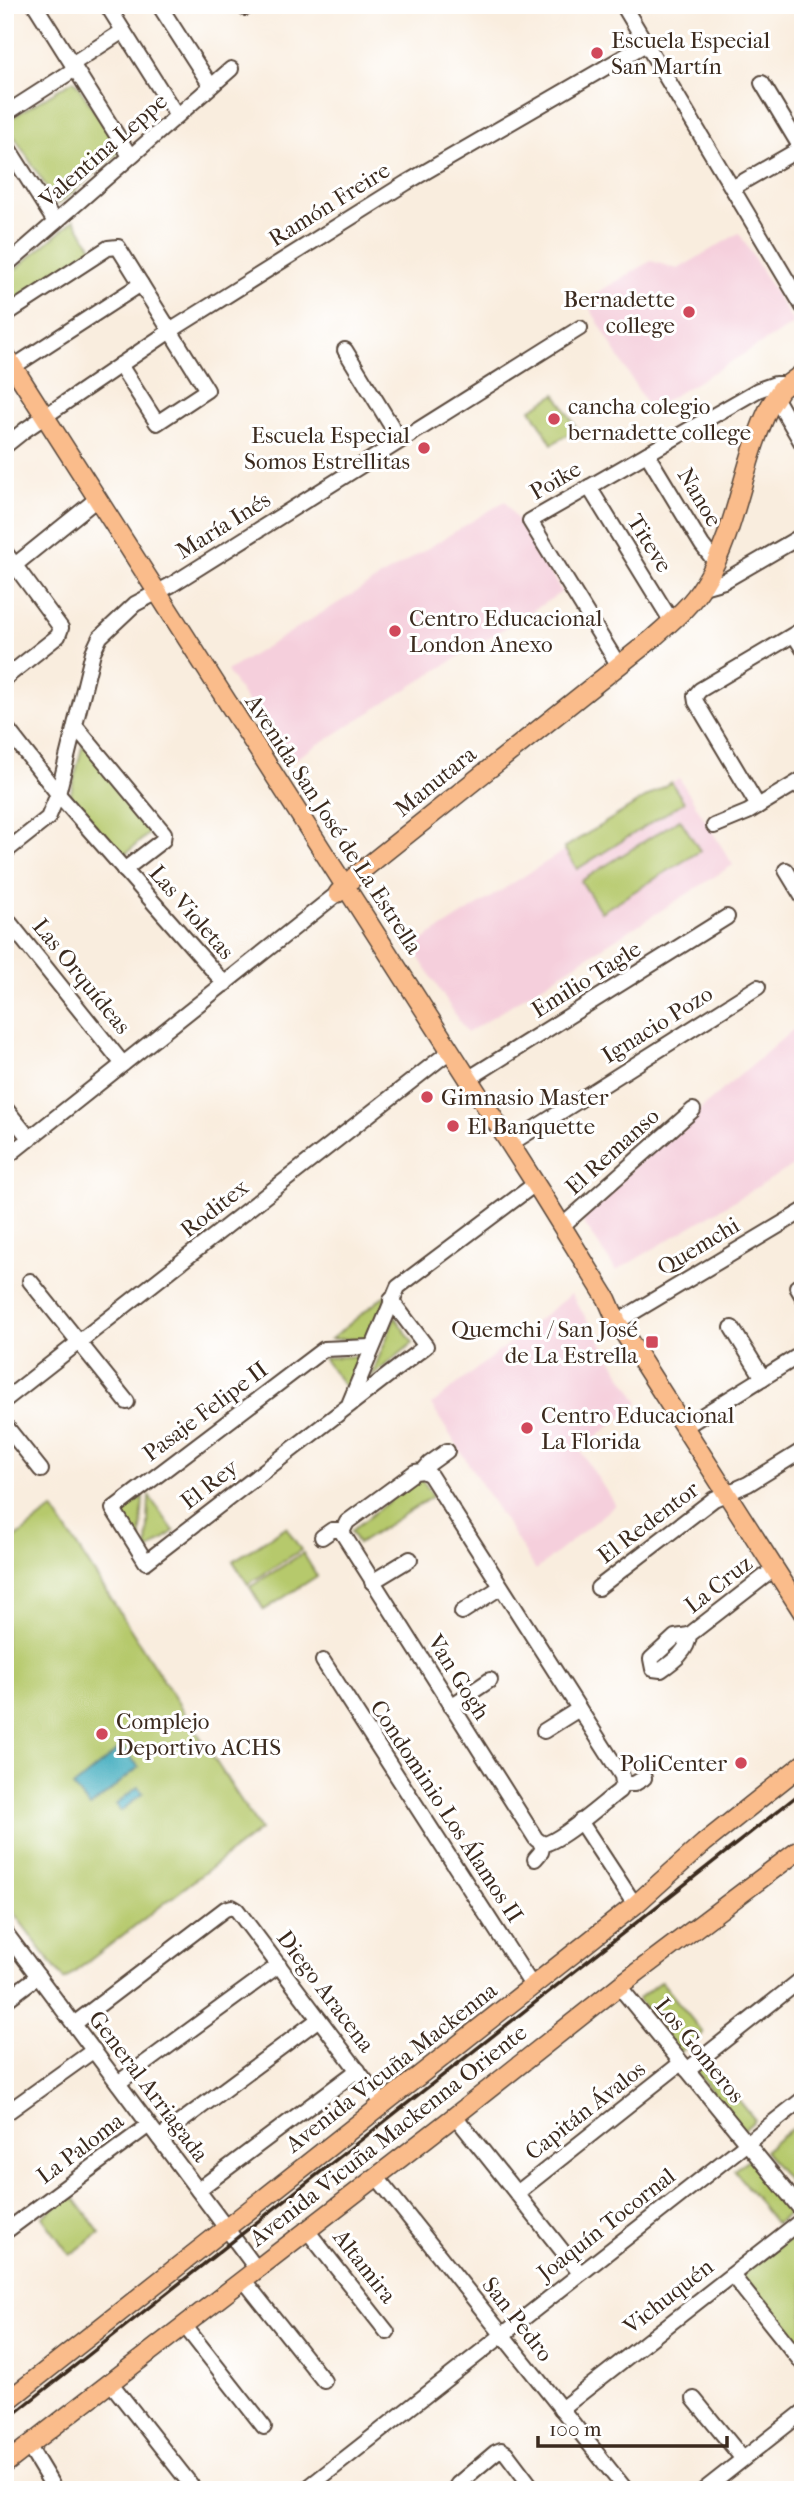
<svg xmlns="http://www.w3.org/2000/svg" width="808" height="2495" viewBox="0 0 808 2495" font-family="'IM FELL French Canon',serif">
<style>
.built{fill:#f5cfdc}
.green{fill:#b6c96c;stroke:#787a45;stroke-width:2}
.water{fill:#3facbe;stroke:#3d6b6e;stroke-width:2}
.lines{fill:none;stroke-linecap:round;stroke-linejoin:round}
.minor-casing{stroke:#58473b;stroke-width:18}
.major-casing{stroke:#58473b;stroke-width:21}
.minor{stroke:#fff;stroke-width:14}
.major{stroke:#fabc8b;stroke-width:18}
.rail{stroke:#3b2a1e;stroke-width:3.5}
.poi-dot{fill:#d1495b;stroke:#fff;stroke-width:2.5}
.labels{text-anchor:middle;stroke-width:6;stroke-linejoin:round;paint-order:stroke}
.poi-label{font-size:23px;fill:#3b2a1e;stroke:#fff;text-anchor:start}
.street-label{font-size:23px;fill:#3b2a1e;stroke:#fff}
</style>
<rect width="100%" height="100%" fill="#fff"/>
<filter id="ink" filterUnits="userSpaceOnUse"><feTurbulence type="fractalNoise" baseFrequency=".0143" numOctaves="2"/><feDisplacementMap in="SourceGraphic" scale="14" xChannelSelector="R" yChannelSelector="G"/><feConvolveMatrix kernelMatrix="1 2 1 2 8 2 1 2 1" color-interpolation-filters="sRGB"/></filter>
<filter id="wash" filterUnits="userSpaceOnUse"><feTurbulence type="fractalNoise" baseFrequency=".00686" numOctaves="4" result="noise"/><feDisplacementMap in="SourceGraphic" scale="28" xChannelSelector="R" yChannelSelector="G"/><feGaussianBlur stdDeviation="1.57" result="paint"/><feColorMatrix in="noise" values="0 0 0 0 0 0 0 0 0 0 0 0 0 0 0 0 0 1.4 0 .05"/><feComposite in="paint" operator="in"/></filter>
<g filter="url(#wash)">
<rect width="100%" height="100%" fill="#f9edde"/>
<g class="built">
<polygon points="739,233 794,324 650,410 585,300 651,261 678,269"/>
<polygon points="505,501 562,592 287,764 227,671"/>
<polygon points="679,778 733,865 467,1033 412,947"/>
<polygon points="803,1021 803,1160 616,1271 578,1214"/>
<polygon points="571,1294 639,1403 580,1450 615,1505 536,1570 431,1405"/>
</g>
<g class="green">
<polygon points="74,80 121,151 58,205 5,122"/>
<polygon points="74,220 95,252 5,311 5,278"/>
<polygon points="556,394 577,429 552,444 531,409"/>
<polygon points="83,743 154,829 122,857 70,796"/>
<polygon points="671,782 684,802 577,869 564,848"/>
<polygon points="680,819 700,851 601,912 581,881"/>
<polygon points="389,1292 373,1339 331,1339"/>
<polygon points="395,1317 413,1343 371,1377"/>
<polygon points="358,1356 349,1392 323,1358"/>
<polygon points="420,1477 433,1496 358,1544 351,1531"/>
<polygon points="143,1496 140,1549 122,1514"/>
<polygon points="149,1496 174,1531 147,1552"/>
<polygon points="53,1509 260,1830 64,1980 5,1901 5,1546"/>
<polygon points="286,1527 301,1550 248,1584 233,1561"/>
<polygon points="303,1553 317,1576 264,1610 250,1587"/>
<polygon points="661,1981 703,2033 680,2052 638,1999"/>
<polygon points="706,2060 755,2120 744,2130 694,2070"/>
<polygon points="791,2129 803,2144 803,2199 764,2151"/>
<polygon points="751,2157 794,2209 776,2224 734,2170"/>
<polygon points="72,2195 100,2233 70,2255 42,2217"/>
<polygon points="803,2227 803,2358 738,2278"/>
</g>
<g class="water">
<polygon points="122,1747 139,1767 90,1807 73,1787"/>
<polygon points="138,1787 143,1793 121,1811 116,1804"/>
</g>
</g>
<g filter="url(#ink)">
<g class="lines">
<defs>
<g id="minor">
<polyline points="35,5 130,156"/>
<polyline points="107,5 177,116"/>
<polyline points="159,5 211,86"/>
<polyline points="243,5 245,8"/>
<polyline points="623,5 803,307"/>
<polyline points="72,64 123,31"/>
<polyline points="762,83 801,148"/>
<polyline points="5,114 75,69"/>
<polyline points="5,143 55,222"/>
<polyline points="732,188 803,147"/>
<polyline points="5,266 231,69"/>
<polyline points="5,315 108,248 118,247 207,390 157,423 120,365"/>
<polyline points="345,350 400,440"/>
<polyline points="13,367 141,284"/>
<polyline points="775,397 803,445"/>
<polyline points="5,446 25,430 170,331 406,183 646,44"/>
<polyline points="647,454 702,545 716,563"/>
<polyline points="589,487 672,622"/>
<polyline points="5,552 61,628 58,636 5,678"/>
<polyline points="5,573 98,498"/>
<polyline points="703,587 724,581 803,535"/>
<polyline points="794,635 803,649"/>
<polyline points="619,666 530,521 758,390 775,384 787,384"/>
<polyline points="5,726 58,794 225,984"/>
<polyline points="76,727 164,833 163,840 124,870"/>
<polyline points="758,806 696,702 695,696 700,690 803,629"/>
<polyline points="714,826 748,812 803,779"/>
<polyline points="5,852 48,818 58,794 93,652 100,637 135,604 171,585 580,328"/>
<polyline points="786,870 803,898"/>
<polyline points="5,917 123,1064"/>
<polyline points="468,1079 727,917"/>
<polyline points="5,1108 30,1139"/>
<polyline points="510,1144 758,987"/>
<polyline points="5,1158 338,893"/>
<polyline points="562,1226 693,1110"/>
<polyline points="30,1281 127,1402"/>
<polyline points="797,1287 803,1297"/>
<polyline points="617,1322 803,1211"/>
<polyline points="732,1328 763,1378"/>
<polyline points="371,1347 324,1349 113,1509 146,1562 426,1346 391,1300"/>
<polyline points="5,1400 450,1051"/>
<polyline points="350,1402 398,1287 535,1184"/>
<polyline points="5,1425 41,1470"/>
<polyline points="684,1427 803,1353"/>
<polyline points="447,1451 429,1464 423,1471 415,1472 347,1522 343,1530 343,1534 536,1839 543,1844"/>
<polyline points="423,1471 430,1475 622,1776 623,1784"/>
<polyline points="322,1537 332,1530 343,1530"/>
<polyline points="372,1582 410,1559"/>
<polyline points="598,1588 714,1499 748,1484 803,1450"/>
<polyline points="462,1612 501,1587"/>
<path d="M 689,1635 C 688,1651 674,1661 661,1670 L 653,1669 L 651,1659 L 675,1637 L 689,1635 L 774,1569"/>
<polyline points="323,1661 533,1987"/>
<polyline points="451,1706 490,1680"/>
<polyline points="544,1731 579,1709"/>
<polyline points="623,1784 634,1784 644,1778"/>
<polyline points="580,1821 635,1905"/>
<path d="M 543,1844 C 559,1843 603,1803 619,1791 L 623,1784"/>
<polyline points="535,1859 541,1852 543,1844"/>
<polyline points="5,1932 256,2268"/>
<polyline points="619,1986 803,2212"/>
<polyline points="5,2001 38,1976"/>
<polyline points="74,2024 225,1909 232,1907 237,1910 383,2104"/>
<polyline points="687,2070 803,1978"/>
<polyline points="118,2083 279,1965"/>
<polyline points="5,2114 94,2050"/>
<polyline points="455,2116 580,2273"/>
<polyline points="159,2138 319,2019"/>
<polyline points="376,2176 626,2490"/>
<polyline points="198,2190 358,2070"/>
<polyline points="517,2193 681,2063"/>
<polyline points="306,2229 387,2332"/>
<polyline points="5,2232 149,2125"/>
<polyline points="732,2275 803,2364"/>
<polyline points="243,2279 324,2381"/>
<polyline points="184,2325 264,2427"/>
<polyline points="110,2382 195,2490"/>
<polyline points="694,2399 743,2459"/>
<polyline points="561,2409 803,2219"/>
<polyline points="28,2445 55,2490"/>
<polyline points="305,2490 803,2099"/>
<polyline points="459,2490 456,2487 458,2484 496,2452 501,2450 506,2453 534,2490"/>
<polyline points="704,2490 803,2412"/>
</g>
<g id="major">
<polyline points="5,354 542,1194 607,1299 617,1322 803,1613"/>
<path d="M 338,893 L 355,876 L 652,639 C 671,622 691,606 704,584 C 738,530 742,462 770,406 L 781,389 L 803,373"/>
<polyline points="5,2403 635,1905 704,1843 803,1764"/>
<polyline points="5,2464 455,2116 619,1986 803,1847"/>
</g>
</defs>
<use href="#minor" class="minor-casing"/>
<use href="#major" class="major-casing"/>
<use href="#minor" class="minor"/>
<use href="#major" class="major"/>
<polyline class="rail" points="5,2421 803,1791"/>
</g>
</g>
<g class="poi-dot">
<circle cx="597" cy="53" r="7"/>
<circle cx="689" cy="312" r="7"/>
<circle cx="554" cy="419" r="7"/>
<circle cx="424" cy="448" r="7"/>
<circle cx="395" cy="631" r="7"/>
<circle cx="427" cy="1097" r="7"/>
<circle cx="453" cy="1126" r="7"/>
<rect x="645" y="1335" width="14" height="14" rx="3.5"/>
<circle cx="527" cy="1428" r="7"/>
<circle cx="102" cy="1734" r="7"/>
<circle cx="741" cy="1763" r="7"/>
</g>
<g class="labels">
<g class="poi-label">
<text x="611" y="48">Escuela Especial<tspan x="611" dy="26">San Martín</tspan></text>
<text x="675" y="307" text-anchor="end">Bernadette<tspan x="675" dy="26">college</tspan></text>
<text x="568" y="414">cancha colegio<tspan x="568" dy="26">bernadette college</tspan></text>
<text x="410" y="443" text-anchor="end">Escuela Especial<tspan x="410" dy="26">Somos Estrellitas</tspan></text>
<text x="409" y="626">Centro Educacional<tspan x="409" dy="26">London Anexo</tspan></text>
<text x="441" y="1105">Gimnasio Master</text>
<text x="467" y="1134">El Banquette</text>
<text x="638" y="1337" text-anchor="end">Quemchi / San José<tspan x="638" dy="26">de La Estrella</tspan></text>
<text x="541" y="1423">Centro Educacional<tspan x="541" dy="26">La Florida</tspan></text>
<text x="116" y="1729">Complejo<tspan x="116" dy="26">Deportivo ACHS</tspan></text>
<text x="727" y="1771" text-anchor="end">PoliCenter</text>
</g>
<g class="street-label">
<text transform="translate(103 150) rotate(-41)" y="8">Valentina Leppe</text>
<text transform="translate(329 204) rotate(-32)" y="8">Ramón Freire</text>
<text transform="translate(555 480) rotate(-30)" y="8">Poike</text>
<text transform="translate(700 497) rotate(59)" y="8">Nanoe</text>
<text transform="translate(223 525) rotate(-32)" y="8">María Inés</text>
<text transform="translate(650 543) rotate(58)" y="8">Titeve</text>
<text transform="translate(435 781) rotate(-39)" y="8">Manutara</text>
<text transform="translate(334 824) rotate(57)" y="8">Avenida San José de La Estrella</text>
<text transform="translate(192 912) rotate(49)" y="8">Las Violetas</text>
<text transform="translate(82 976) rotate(51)" y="8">Las Orquídeas</text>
<text transform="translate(586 979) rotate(-32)" y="8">Emilio Tagle</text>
<text transform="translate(657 1024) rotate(-32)" y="8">Ignacio Pozo</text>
<text transform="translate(612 1151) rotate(-42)" y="8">El Remanso</text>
<text transform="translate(214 1208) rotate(-38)" y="8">Roditex</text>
<text transform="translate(698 1246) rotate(-31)" y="8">Quemchi</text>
<text transform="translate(205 1411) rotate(-37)" y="8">Pasaje Felipe II</text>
<text transform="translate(209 1484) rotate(-38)" y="8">El Rey</text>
<text transform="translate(648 1522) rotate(-37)" y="8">El Redentor</text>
<text transform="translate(718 1584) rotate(-38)" y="8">La Cruz</text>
<text transform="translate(459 1677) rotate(58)" y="8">Van Gogh</text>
<text transform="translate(447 1811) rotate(57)" y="8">Condominio Los Álamos II</text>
<text transform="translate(326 1991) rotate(53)" y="8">Diego Aracena</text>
<text transform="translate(700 2050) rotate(51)" y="8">Los Gomeros</text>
<text transform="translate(391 2067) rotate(-38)" y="8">Avenida Vicuña Mackenna</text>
<text transform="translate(149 2086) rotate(53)" y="8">General Arriagada</text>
<text transform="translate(585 2110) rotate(-38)" y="8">Capitán Ávalos</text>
<text transform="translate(388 2135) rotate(-38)" y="8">Avenida Vicuña Mackenna Oriente</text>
<text transform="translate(80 2148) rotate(-37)" y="8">La Paloma</text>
<text transform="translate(606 2224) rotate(-38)" y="8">Joaquín Tocornal</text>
<text transform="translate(365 2266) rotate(52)" y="8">Altamira</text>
<text transform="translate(668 2296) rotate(-38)" y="8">Vichuquén</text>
<text transform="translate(518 2319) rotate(52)" y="8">San Pedro</text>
</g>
</g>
<rect width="808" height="2495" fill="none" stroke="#fff" stroke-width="28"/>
<path d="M538 2436v10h189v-10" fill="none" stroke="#3b2a1e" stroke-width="3.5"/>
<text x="549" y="2436" font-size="21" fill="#3b2a1e" stroke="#ffffff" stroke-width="5" paint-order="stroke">100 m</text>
</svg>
